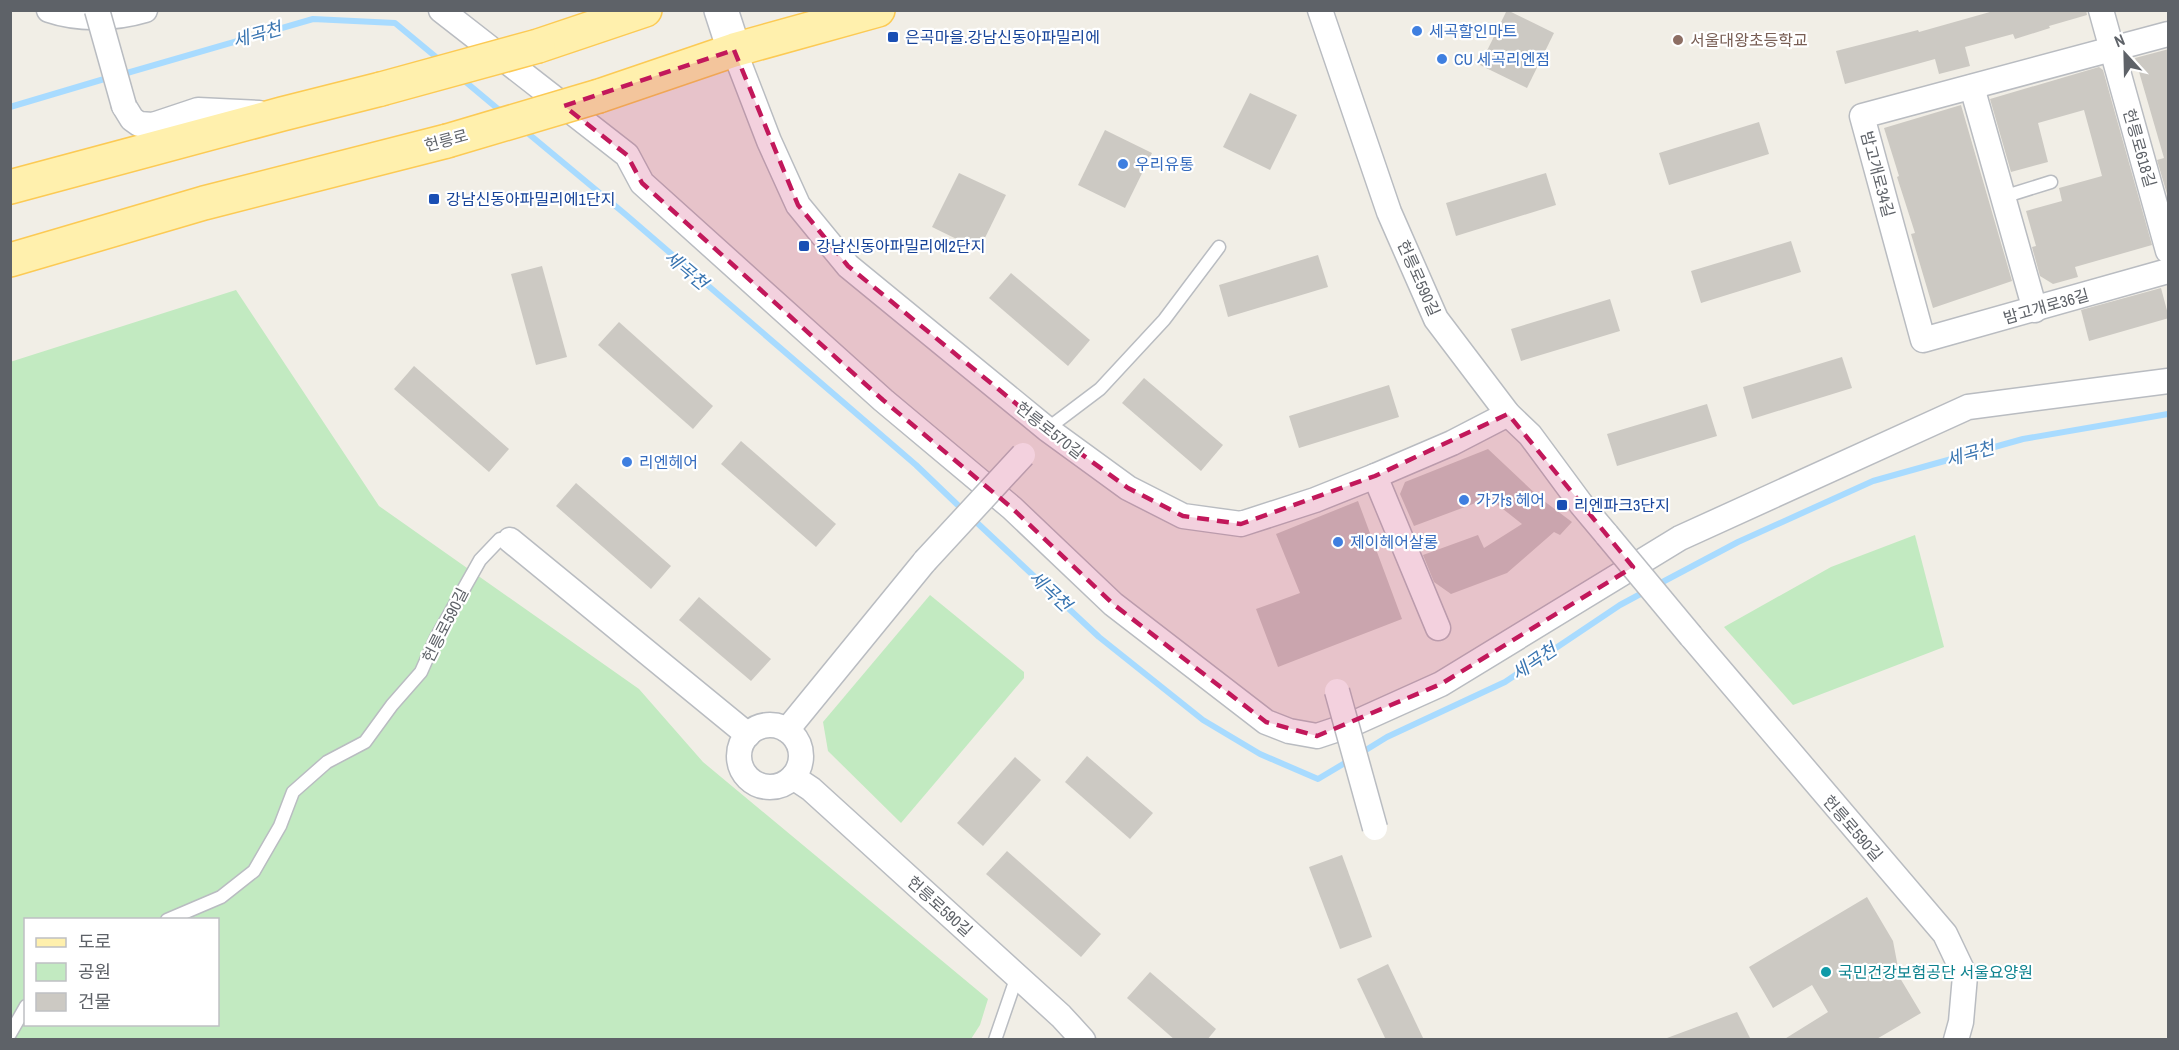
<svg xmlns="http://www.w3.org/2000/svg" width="2179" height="1050" viewBox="0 0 2179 1050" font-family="'Archivo Narrow','Noto Sans KR',sans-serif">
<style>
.green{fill:#c2eac1;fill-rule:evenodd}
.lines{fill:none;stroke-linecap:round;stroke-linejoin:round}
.stream{stroke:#a8dbff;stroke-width:6}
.building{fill:#ccc9c3}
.lane-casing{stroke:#b9bcc1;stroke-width:15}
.street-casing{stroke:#b9bcc1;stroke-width:27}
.secondary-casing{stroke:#babdc3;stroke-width:36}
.primary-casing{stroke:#fcca54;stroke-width:36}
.lane{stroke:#fff;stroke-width:12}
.street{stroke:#fff;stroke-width:24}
.secondary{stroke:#fff;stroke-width:33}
.primary{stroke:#fff0ad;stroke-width:33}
.street-bridge-casing{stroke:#b9bcc1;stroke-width:27;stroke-linecap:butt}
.primary-bridge-casing{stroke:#fcca54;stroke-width:36;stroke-linecap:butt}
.street-bridge{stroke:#fff;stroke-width:24}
.primary-bridge{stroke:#fff0ad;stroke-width:33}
.marked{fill:#c2185b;fill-opacity:0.2;stroke:#c2185b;stroke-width:4.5;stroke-dasharray:12 8;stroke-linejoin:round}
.shop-dot{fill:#3f7fe0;stroke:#fff;stroke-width:2}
.transit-dot{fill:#1a4fb4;stroke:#fff;stroke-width:2}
.education-dot{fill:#8d6e63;stroke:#fff;stroke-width:2}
.culture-dot{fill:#0f9aa8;stroke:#fff;stroke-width:2}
.labels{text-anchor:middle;stroke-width:4.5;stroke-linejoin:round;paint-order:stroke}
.shop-label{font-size:16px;fill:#366cbe;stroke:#fff;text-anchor:start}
.transit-label{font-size:16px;fill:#164399;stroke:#fff;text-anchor:start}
.education-label{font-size:16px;fill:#785e54;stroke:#fff;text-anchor:start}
.street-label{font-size:16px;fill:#5e6268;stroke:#fff}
.culture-label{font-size:16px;fill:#0d838f;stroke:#fff;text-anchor:start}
.water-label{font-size:18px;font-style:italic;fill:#3975b1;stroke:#fff}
</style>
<rect width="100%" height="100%" fill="#f1eee6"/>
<g class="green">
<path d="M 236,290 L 379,506 L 639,689 L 703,762 L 988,999 L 980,1025 L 971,1039 L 11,1039 L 10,362 ZM 26,920 L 218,920 L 218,1024 L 26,1024 Z"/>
<polygon points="1915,535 1944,647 1793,705 1724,627 1831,567"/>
<polygon points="930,595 1024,672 1024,678 901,823 828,751 823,722"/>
</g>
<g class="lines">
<g class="stream">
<polyline points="120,75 313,19 395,23 442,62"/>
<polyline points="461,78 504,114"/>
<polyline points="10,107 111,77"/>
<polyline points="524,130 625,214 916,465 965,512"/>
<polyline points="973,519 1099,637 1203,720 1260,754 1318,779 1350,760"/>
<polyline points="1655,586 1738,542 1873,481 2023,439 2168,414"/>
<polyline points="1361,753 1387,737 1505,682 1620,605 1646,591"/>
</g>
</g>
<g class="building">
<polygon points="1507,10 1554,33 1527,88 1480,65"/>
<polygon points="1997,10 2086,10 2087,15 2049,26 2050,28 2015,39 2013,34 1965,47 1970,66 1939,74 1935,59 1845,84 1836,51 1918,30 1919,32"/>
<polygon points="2169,49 2169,194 2167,194 2157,160 2164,158 2135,58"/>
<polygon points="2099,67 2103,70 2152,245 2075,267 2078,277 2053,284 2040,276 2032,247 2036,246 2026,211 2062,201 2059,188 2102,176 2084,110 2038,123 2048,162 2011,172 1990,99"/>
<polygon points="1250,93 1297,115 1270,170 1223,147"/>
<polygon points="1961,105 2012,281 1933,308 1911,234 1915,233 1897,177 1899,176 1884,128"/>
<polygon points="1759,122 1769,154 1669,185 1659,153"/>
<polygon points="1105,130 1152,153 1125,208 1078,185"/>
<polygon points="959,173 1006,195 979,250 932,227"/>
<polygon points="1546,173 1556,205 1456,236 1446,203"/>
<polygon points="1791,241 1801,272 1701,303 1691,271"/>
<polygon points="1318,255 1328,287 1228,317 1219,285"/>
<polygon points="542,266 567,357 536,365 511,274"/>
<polygon points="1011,273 1090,340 1068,366 989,298"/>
<polygon points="2161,288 2169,318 2089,341 2081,310"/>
<polygon points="1610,299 1620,331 1521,361 1511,329"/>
<polygon points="619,322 713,406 693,429 598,345"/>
<polygon points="1842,357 1852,388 1752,419 1743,387"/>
<polygon points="414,366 509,449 489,472 394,389"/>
<polygon points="1144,378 1223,445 1201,471 1122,403"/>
<polygon points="1389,385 1399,417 1299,448 1289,416"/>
<polygon points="1707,404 1717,436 1617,466 1607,434"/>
<polygon points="741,441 836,524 816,547 721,464"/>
<polygon points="1488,449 1540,498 1572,522 1560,535 1554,532 1507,573 1451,594 1434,582 1423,555 1478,535 1484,548 1522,524 1489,498 1414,526 1400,494 1405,482"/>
<polygon points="576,483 671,566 651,589 556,506"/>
<polygon points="1358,501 1402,619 1278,667 1256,609 1300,593 1276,534"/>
<polygon points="699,597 771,659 751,681 679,620"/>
<polygon points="1087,756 1153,813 1130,839 1065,782"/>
<polygon points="1015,757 1041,780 983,846 957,823"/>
<polygon points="1007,851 1101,934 1081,957 986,874"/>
<polygon points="1342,855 1372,937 1340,949 1309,867"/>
<polygon points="1867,897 1893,941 1900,978 1921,1013 1875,1040 1783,1040 1828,1012 1812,985 1773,1008 1749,967"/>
<polygon points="1388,964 1424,1040 1386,1040 1357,979"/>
<polygon points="1150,972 1216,1029 1207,1040 1175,1040 1127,998"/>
<polygon points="1737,1012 1751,1040 1668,1040 1667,1038"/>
</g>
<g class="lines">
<defs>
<g id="lane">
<polyline points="2003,197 2051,182"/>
<polyline points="1047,429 1100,389 1164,320 1219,247"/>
<polyline points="167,920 221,897 254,871 280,826 293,792 327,762 365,742 392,705 421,672 436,638 480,560 500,539 510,540"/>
<polyline points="10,1034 26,1006"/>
<polyline points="995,1040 1017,976"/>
</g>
<g id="street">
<path d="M 49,10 C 78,20 115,19 145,10"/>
<polyline points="441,10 627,155 642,183 883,400 1012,508 1113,604 1266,722 1289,731 1317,736 1350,725 1441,684 1680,538 1968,407 2168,381"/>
<polyline points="1320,10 1389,212 1436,319 1508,414 1530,435 1581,504 1607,535"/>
<polyline points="2101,10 2168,251"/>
<polyline points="2168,34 1862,116 1923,340 2168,271"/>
<polyline points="734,50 769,141 798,205 848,266 1047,429 1128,488 1183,516 1241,524 1315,500 1375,476 1452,443 1508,414"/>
<polyline points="1972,87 2035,310"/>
<polyline points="124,106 132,119 139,124 153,125 198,110 259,113"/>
<polyline points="1375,476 1438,628"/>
<polyline points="510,540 748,735"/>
<polyline points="1691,636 1945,934 1965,976 1961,1022 1956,1040"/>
<circle cx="770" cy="756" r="31"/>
<polyline points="787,730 925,561"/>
<polyline points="793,777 811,789 1061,1016 1083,1040"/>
</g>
<polyline id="secondary" points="721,10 734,50"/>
<g id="primary">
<polyline points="538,46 645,10"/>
<polyline points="599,96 734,50 878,10"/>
<polyline points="10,187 282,114 381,89"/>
<polyline points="10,260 204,203 447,141"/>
</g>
</defs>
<use href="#lane" class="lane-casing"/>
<use href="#street" class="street-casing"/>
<use href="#secondary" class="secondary-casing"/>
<use href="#primary" class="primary-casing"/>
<use href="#lane" class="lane"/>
<use href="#street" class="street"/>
<use href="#secondary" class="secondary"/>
<use href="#primary" class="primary"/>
<defs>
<g id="street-bridge">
<polyline points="97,10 124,106"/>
<polyline points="1607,535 1691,636"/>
<polyline points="925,561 1023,455"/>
<polyline points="1337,691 1375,828"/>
</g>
<g id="primary-bridge">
<polyline points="381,89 538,46"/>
<polyline points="447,141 599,96"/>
</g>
</defs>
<use href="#street-bridge" class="street-bridge-casing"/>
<use href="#primary-bridge" class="primary-bridge-casing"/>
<use href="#street-bridge" class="street-bridge"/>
<use href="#primary-bridge" class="primary-bridge"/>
</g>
<path class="marked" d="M 734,50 L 798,205 L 848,266 L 1047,429 L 1128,488 L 1183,516 L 1241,524 L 1375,476 L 1508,414 L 1633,567 L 1441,684 L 1317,736 L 1266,722 L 1113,604 L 1012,508 L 883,400 L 642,183 L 627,155 L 564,106 Z"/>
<g class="shop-dot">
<circle cx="1417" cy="31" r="6"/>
<circle cx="1442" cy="59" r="6"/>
<circle cx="1123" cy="164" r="6"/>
<circle cx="627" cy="462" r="6"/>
<circle cx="1464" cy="500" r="6"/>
<circle cx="1338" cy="542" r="6"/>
</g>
<g class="transit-dot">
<rect x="887" y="31" width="12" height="12" rx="3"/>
<rect x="428" y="193" width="12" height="12" rx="3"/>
<rect x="798" y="240" width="12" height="12" rx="3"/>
<rect x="1556" y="499" width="12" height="12" rx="3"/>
</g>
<circle class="education-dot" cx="1678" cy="40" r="6"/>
<circle class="culture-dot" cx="1826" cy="972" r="6"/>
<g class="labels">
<g class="shop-label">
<text x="1429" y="37">세곡할인마트</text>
<text x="1454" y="65">CU 세곡리엔점</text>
<text x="1135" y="170">우리유통</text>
<text x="639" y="468">리엔헤어</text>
<text x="1476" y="506">가가s 헤어</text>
<text x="1350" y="548">제이헤어살롱</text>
</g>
<g class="transit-label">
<text x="905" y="43">은곡마을.강남신동아파밀리에</text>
<text x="446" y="205">강남신동아파밀리에1단지</text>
<text x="816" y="252">강남신동아파밀리에2단지</text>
<text x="1574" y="511">리엔파크3단지</text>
</g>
<g class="education-label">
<text x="1690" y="46">서울대왕초등학교</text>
</g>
<g class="street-label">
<text transform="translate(446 140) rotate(-15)" y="6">헌릉로</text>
<text transform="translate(2140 148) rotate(74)" y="6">헌릉로618길</text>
<text transform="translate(1878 174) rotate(75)" y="6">밤고개로34길</text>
<text transform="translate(1419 278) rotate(66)" y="6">헌릉로590길</text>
<text transform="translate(2046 306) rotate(-16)" y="6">밤고개로36길</text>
<text transform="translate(1050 430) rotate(38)" y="6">헌릉로570길</text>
<text transform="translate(445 625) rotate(-63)" y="6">헌릉로590길</text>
<text transform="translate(1853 828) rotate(49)" y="6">헌릉로590길</text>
<text transform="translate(940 906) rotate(42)" y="6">헌릉로590길</text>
</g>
<g class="culture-label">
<text x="1838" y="978">국민건강보험공단 서울요양원</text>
</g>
<g class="water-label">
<text transform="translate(257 35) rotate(-16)" y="6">세곡천</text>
<text transform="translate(686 270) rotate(40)" y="6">세곡천</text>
<text transform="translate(1970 454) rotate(-16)" y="6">세곡천</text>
<text transform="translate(1050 591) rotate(43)" y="6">세곡천</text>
<text transform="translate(1534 662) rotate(-34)" y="6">세곡천</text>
</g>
</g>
<rect width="2179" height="1050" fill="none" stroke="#5e6268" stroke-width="24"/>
<rect x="24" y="918" width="195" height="108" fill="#ffffff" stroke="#bfc0c3" stroke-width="1.5"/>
<rect x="36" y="938" width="30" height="9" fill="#fff0ad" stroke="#bfc0c3" stroke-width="1.5"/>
<text x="78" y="948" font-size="18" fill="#5e6268">도로</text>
<rect x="36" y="963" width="30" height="18" fill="#c2eac1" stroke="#bfc0c3" stroke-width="1.5"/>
<text x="78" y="978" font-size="18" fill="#5e6268">공원</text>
<rect x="36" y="993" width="30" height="18" fill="#ccc9c3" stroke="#bfc0c3" stroke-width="1.5"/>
<text x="78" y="1008" font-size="18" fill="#5e6268">건물</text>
<g transform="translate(2125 54) rotate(338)" stroke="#ffffff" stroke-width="4.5" paint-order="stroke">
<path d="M0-4.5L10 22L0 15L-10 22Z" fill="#5e6268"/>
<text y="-9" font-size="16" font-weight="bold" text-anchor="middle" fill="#5e6268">N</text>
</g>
</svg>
